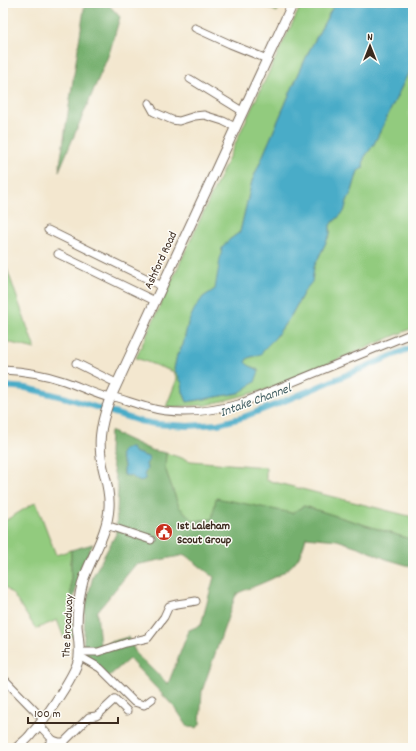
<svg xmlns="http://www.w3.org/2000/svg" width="416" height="751" viewBox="0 0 416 751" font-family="Dekko,sans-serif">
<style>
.green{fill:#92cb7e;stroke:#667a4e}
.forest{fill:#75af6d;stroke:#586c46;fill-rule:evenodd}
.water{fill:#49acc8;stroke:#426b73}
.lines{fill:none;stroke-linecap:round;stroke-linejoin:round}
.canal{stroke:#49acc8;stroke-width:6}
.minor-casing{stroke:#7b6c5c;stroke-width:9}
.major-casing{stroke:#7b6c5c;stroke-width:11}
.minor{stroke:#fff;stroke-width:7}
.major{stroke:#fff;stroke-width:9}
.labels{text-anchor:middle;stroke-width:3;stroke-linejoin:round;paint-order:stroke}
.street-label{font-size:12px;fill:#3b2a1e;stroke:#fdfcf7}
.poi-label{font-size:12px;font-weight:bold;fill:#3b2a1e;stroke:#fdfcf7;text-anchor:start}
.water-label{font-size:13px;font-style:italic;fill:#415e62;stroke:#fdfcf7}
</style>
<rect width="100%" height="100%" fill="#fdfcf7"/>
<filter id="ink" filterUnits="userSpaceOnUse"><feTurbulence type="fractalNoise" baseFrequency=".025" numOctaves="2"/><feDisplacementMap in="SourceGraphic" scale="8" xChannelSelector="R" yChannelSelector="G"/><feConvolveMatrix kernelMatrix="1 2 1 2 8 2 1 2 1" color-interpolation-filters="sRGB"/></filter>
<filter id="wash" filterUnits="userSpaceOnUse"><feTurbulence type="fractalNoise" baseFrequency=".012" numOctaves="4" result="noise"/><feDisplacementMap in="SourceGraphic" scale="16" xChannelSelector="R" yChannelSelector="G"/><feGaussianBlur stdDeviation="0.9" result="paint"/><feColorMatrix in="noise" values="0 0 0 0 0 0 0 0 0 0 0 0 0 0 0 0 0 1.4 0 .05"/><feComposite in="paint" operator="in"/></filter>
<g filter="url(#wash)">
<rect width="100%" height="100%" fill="#f3e7cf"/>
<g class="green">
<polygon points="259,3 281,3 277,12"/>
<polygon points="302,3 335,3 309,51 290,93 252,181 240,232 229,240 215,290 203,297 188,323 183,345 177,355 174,369 182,383 183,392 187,402 239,393 257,369 249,366 245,362 248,358 261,354 266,347 275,338 292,314 305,290 311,282 314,267 330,234 330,225 344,212 347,201 352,191 358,170 363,168 364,158 374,144 413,63 413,328 268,389 207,405 166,407 177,379 174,372 136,358 248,116"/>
<polygon points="5,263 35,349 3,341 3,264"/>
<polygon points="166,453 191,461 266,467 266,480 413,517 413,540 304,506 292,513 216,499 213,519 194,521 179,507 165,468"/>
<polygon points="36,502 56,555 71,550 71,609 74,636 64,638 57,620 36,629 14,596 3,585 3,522"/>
</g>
<g class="forest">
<polygon points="85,3 107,3 120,17 109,54 59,171"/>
<path d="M 110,431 L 151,450 L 166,453 L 165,468 L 179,507 L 194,521 L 212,519 L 216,498 L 292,513 L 304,506 L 413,540 L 413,567 L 386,559 L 361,548 L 337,540 L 306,537 C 304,544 302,552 298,558 C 286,577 258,584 238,593 L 235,597 L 202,691 L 200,724 L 197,728 L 188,727 L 176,709 L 129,659 L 107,678 L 83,658 L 85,609 L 93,576 L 116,534 L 118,488 L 109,453 ZM 134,452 L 148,457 L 146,464 L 147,469 L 144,475 L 135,479 L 131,476 L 124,475 L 124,465 L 120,456 ZM 185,555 L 214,577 L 201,625 L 189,630 L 168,684 L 137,655 L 128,637 L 100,645 L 97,612 L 135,565 Z"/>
<polygon points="93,544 82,565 71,609 71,550"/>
</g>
<g class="water">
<path d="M 335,3 L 413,3 L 413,63 L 374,144 L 364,158 L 363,168 L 358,171 L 352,191 L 347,201 L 344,212 L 330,225 L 330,234 L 314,267 L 312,282 L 305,290 L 292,314 L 275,338 L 266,347 L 261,354 L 248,358 L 245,362 C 249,367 255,367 259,371 L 255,382 L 239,393 L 187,402 L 183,392 L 182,383 L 174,369 L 177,355 L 183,345 L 188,323 L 194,310 L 203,297 L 215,289 L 222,248 L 229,240 L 240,232 L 252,181 L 290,93 L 309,51 Z"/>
<polygon points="127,448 132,448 134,452 148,457 149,460 146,464 147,469 144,475 146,478 140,482 131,476 124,475 124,465 120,456 123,450"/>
</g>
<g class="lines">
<polyline class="canal" points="3,386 26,388 67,398 139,421 156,424 188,426 218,424 241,418 277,404 413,347"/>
</g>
</g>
<g filter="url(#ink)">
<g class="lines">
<defs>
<g id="minor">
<polyline points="195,28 230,44 267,59"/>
<polyline points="190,79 242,111"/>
<polyline points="149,103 154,112 172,120 179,121 195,116 204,115 223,121 235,127"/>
<polyline points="48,230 162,286"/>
<polyline points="58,254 155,301"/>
<polyline points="76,363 116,383"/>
<path d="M 3,370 C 24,371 44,374 64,381 C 79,386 94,394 110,398"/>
<path d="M 111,396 C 123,399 135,404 147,407 C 177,416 209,412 239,404 L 413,333"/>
<polyline points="106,525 151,540"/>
<path d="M 79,652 L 98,652 L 126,643 L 148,638 L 164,617 L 169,606 C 178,603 187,603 196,601"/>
<polyline points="79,656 100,668 134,702 144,705 152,699"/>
<polyline points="3,678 43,719"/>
<polyline points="39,725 53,740"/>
<polyline points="45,748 53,740 59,742 64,742 89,717 96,716 99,714 115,699 127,711"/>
</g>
<path id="major" d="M 17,748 C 22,743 28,739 32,733 C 43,722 79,670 79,656 C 80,646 78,636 77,626 C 77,611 79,596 83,581 C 91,557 108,533 109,507 C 110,495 107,484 104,472 C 97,444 100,427 109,401 L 293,3"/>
</defs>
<use href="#minor" class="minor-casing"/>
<use href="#major" class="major-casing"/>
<use href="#minor" class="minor"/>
<use href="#major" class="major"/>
</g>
</g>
<defs>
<symbol id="civic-disc" viewBox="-11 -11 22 22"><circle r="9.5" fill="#c8321e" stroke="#fdfcf7"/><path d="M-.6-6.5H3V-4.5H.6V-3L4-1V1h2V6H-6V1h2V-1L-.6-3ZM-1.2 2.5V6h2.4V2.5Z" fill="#fff"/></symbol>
</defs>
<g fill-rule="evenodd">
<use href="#civic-disc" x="154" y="522" width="20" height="20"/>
</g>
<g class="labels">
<g class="street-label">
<text transform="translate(160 260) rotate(-65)" y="4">Ashford Road</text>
<text transform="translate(67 626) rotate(-87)" y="4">The Broadway</text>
</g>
<g class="poi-label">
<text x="177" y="529">1st Laleham<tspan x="177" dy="14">Scout Group</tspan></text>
</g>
<g class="water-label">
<text transform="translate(255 399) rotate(-20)" y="5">Intake Channel</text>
</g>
</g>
<rect width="416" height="751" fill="none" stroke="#fdfcf7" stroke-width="16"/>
<g transform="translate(370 46)" stroke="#fdfcf7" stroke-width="3" paint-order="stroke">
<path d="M0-3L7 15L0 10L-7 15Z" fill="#3b2a1e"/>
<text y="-6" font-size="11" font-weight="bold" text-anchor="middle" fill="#3b2a1e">N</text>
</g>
<path d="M28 717v6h90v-6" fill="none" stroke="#3b2a1e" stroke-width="2"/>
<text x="34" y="717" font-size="12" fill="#3b2a1e" stroke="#fdfcf7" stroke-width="3" paint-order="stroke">100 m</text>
</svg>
